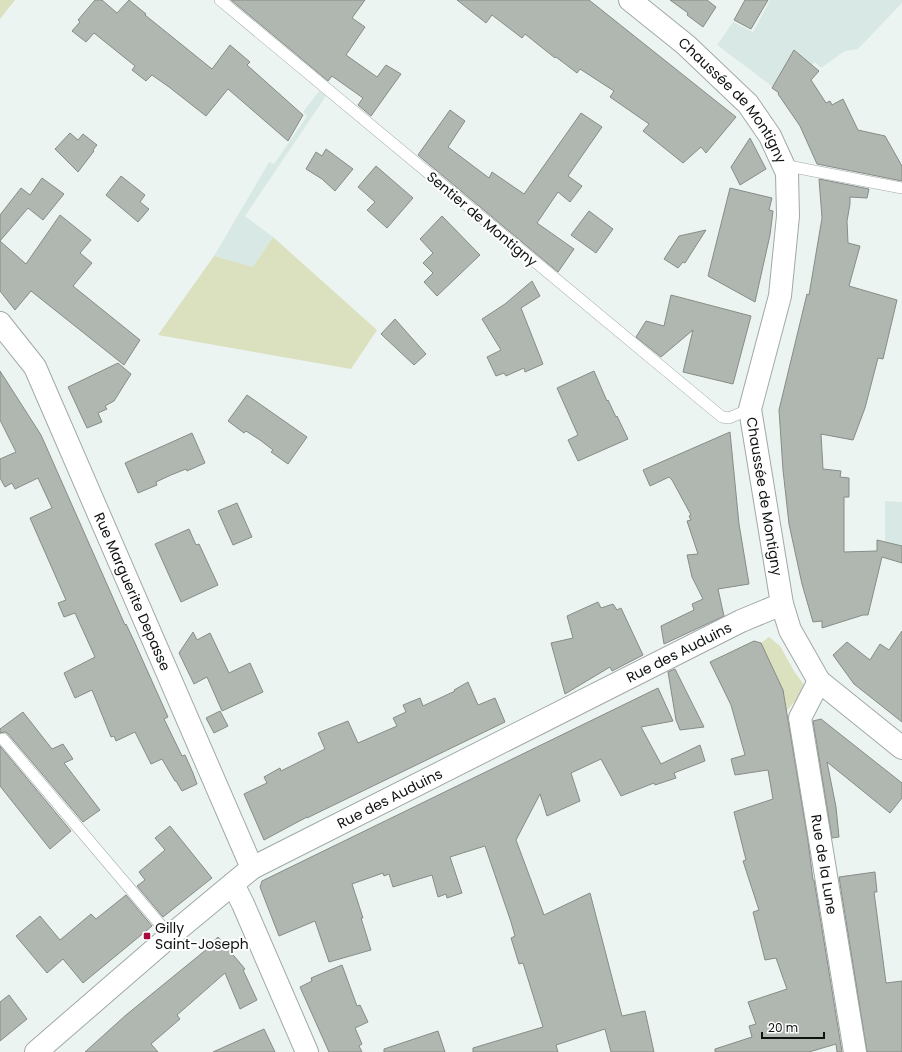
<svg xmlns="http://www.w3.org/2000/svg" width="902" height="1052" viewBox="0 0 902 1052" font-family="Poppins,sans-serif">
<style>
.built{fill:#d8e9e5}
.green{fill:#dbe0bf}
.building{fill:#b0b6b0;stroke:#878c87}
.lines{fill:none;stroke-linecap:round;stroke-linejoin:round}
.lane-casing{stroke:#a1a9a7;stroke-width:12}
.street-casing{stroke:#a1a9a7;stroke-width:24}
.secondary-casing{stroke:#a1a9a7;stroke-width:24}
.lane{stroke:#fff;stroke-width:11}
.street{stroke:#fff;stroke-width:22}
.secondary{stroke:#fff;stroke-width:22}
.poi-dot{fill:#a50b3c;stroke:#fff;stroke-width:1.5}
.labels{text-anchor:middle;stroke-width:4;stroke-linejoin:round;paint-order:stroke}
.street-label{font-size:14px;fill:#101212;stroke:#fff}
.poi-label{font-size:14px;fill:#101212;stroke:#fff;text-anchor:start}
</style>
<rect width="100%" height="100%" fill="#ecf4f2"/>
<g class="built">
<polygon points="770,0 902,0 902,3 858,49 845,51 821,68 815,62 812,65 794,50 773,87 717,45 733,22 753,32"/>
<polygon points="319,91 326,96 245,216 273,237 253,267 214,256 269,162 274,164 307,116 303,112"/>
<polygon points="885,501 902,502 902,562 885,557"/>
</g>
<g class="green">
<polygon points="0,0 15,0 0,19"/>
<polygon points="273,237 377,330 351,369 158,335 214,256 253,267"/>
<polygon points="769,637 780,646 794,671 807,689 786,711 761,643"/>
</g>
<g class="building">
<polygon points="95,0 102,0 117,13 129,0 146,14 145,15 212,69 230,45 250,62 247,65 303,115 288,141 228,89 206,116 169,87 152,75 146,81 132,70 135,66 94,33 86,42 72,31 80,22 78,20"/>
<polygon points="231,0 365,0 352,18 365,27 346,55 377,77 386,65 401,74 371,116 358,105 363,98 332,76 328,81"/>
<polygon points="457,0 589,0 736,117 706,153 701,147 683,163 643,131 649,124 610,97 614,91 580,69 577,73 556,57 555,58 525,34 522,38 492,15 486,23"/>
<polygon points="670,0 707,0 716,7 703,27 687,15 688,13"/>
<polygon points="745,0 768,0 751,29 734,20"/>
<polygon points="794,50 819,71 811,80 826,103 830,101 832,105 843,99 858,130 885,136 902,166 902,181 817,164 800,126 778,94 779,93 772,88"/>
<polygon points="450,110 465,121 448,147 489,178 492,172 524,194 581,113 602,127 568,176 582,186 570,202 558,192 537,223 574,249 558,272 418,155"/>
<polygon points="70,133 78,140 83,134 97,145 93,150 94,151 78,172 55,149"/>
<polygon points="750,138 766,169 740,185 731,167"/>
<polygon points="326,149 353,169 335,191 322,179 306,169 316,152 322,156"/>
<polygon points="376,166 413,198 387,228 367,210 375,202 358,187"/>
<polygon points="121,176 145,195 140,202 149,209 138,222 106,195"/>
<polygon points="42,178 64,194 43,220 28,208 0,241 26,264 60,215 91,240 80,253 92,263 73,286 140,340 124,365 31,291 15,310 0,291 0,215 21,188 30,195"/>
<polygon points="819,179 869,189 867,198 850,197 850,204 847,221 848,243 860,246 849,286 897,300 883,359 878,358 865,408 853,440 821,434 823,469 841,471 840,477 849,478 849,497 844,497 844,552 877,551 877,540 902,546 902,563 882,557 868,615 863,615 822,628 822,621 813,622 802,584 789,524 783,470 779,410 807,294 809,295 822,218"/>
<polygon points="730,188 772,198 769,210 773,211 770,235 755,302 708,276"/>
<polygon points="589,211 613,229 596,253 571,235"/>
<polygon points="442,216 480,255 437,296 424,282 433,273 423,263 433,253 420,239"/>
<polygon points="706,230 685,263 683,262 678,268 664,259 679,236"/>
<polygon points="532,281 540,296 521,308 543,364 525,372 524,368 506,376 504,373 496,376 487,357 501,350 482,319 505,304"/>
<polygon points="671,295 751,316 733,384 683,372 693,330 661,357 636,337 646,321 664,326"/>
<polygon points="395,319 426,354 414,365 381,334"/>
<polygon points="118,363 131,374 114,401 105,406 107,409 98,413 102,422 87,428 68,387"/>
<polygon points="0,371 41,435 125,625 126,624 134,641 168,717 164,719 182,756 185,755 193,773 197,784 182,791 176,781 175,781 162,759 151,764 135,732 116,741 114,736 111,737 92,690 75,698 64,673 95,657 75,613 64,617 58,603 66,600 30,518 52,508 38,478 15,489 12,483 5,487 0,478 0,459 16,452 0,420"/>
<polygon points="594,371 607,401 608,400 616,417 617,416 628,439 578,461 568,440 578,435 557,388"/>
<polygon points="247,395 307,437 288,464 271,452 273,450 260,440 246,431 244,433 228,421"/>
<polygon points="730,432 739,524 749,584 718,589 724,616 664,644 661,626 694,610 692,604 703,599 692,577 687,555 698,554 687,521 691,520 689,516 691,515 672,480 669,477 650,486 643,470"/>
<polygon points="192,433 205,463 187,471 186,469 171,475 156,482 157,485 138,493 125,463"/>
<polygon points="237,503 252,537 233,545 218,511"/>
<polygon points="189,529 196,545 199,544 218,585 181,602 155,544"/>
<polygon points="598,602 601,608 613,604 617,610 621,608 643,655 612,671 610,667 565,694 551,643 573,638 567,616"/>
<polygon points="902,631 902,722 854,684 833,655 847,642 870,660 880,644 889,650"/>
<polygon points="193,632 197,640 210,633 229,673 250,663 263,692 222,711 207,677 194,684 179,653"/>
<polygon points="754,641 761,643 783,690 808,841 813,880 814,880 842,1052 837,1052 836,1044 809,1052 715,1052 715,1049 752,1037 749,1026 756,1024 748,1002 787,989 776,958 765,960 753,912 759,910 743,861 746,860 734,812 773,799 768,770 735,775 731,759 745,755 731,705 710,662"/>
<polygon points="675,669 704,727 680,730 676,720 668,672"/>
<polygon points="468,682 478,705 495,698 505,722 307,818 307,817 264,840 244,794 267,783 264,777 280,768 281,771 325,749 318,733 348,721 358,743 397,726 393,718 406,712 403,705 420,698 423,706 455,691 454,690"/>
<polygon points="658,688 673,721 641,727 661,764 700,745 705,761 674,773 676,778 655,785 654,783 621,796 601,759 571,773 580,801 547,816 540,794 516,840 544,915 590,893 622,1016 645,1011 654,1052 611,1052 605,1029 556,1045 558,1052 473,1052 473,1048 543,1027 523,963 519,964 511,938 515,936 511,922 485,846 450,857 462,893 447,898 446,894 438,897 432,875 393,887 389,874 384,876 383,873 352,884 363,918 361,918 371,950 329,962 315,921 279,936 260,887 262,881"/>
<polygon points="220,711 228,726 214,733 206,718"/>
<polygon points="23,712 52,749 63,744 73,759 64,763 100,810 83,822 8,734 5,732 0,733 0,729"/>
<polygon points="821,719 902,783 902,798 890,813 827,762 836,807 839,837 832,838 813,721"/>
<polygon points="0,746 71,831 50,849 0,786"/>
<polygon points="170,826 212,878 163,917 137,886 145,880 139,872 165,850 155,838"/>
<polygon points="875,872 877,892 874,892 886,983 902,981 902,1052 867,1052 839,877"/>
<polygon points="126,895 152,926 83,983 63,959 47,973 16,936 40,916 60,940 91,914 96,919"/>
<polygon points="218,937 245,969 243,970 257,1000 240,1009 225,973 177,1015 180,1019 151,1044 158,1052 85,1052 126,1015 207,949 206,948"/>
<polygon points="342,965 357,1006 360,1005 368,1022 355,1028 362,1044 359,1046 362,1052 329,1052 300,987 312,981 311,978"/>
<polygon points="9,995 27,1019 0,1041 0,1002"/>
<polygon points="264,1029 275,1052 213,1052"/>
<polygon points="438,1031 445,1052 384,1052 384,1049"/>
</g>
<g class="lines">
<defs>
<g id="lane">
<polyline points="220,0 722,417 729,418 750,409"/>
<polyline points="783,165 902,188"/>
<polyline points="3,739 170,936"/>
</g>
<g id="street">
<path id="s1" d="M 0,323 L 35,367 L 252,868"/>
<path id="s2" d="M 819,681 L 800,718 L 855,1052"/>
<polyline points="233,884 243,904 307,1052"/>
</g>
<g id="secondary">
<path id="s3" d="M 630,0 L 686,45 L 748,104 L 770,136 L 787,173 L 788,216 L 780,296 L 750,409 L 782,604 L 790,630 L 819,681 L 902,748"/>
<path id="s4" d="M 36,1052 L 170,936 L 252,868 L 741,621 L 782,604"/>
</g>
</defs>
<use href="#lane" class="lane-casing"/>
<use href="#street" class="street-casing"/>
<use href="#secondary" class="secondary-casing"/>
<use href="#lane" class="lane"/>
<use href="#street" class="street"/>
<use href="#secondary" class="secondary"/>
</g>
<rect class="poi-dot" x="143" y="932" width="8" height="8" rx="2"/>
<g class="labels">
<g class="street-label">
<text dy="5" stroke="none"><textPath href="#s3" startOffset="145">Chaussée de Montigny</textPath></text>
<text transform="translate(482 219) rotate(40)" y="5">Sentier de Montigny</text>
<text dy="5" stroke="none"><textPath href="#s3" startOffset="566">Chaussée de Montigny</textPath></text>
<text dy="5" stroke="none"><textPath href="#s1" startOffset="301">Rue Marguerite Depasse</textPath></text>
<text dy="5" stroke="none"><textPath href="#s4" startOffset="762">Rue des Auduins</textPath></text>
<text dy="5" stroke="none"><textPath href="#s4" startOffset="438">Rue des Auduins</textPath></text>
<text dy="5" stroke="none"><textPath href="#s2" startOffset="190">Rue de la Lune</textPath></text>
</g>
<g class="poi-label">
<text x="155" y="933">Gilly<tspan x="155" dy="16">Saint-Joseph</tspan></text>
</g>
</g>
<path d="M762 1032v6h62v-6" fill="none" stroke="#101212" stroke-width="2"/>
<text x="768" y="1032" font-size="12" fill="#101212" stroke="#ffffff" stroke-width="3" paint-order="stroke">20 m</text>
</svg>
